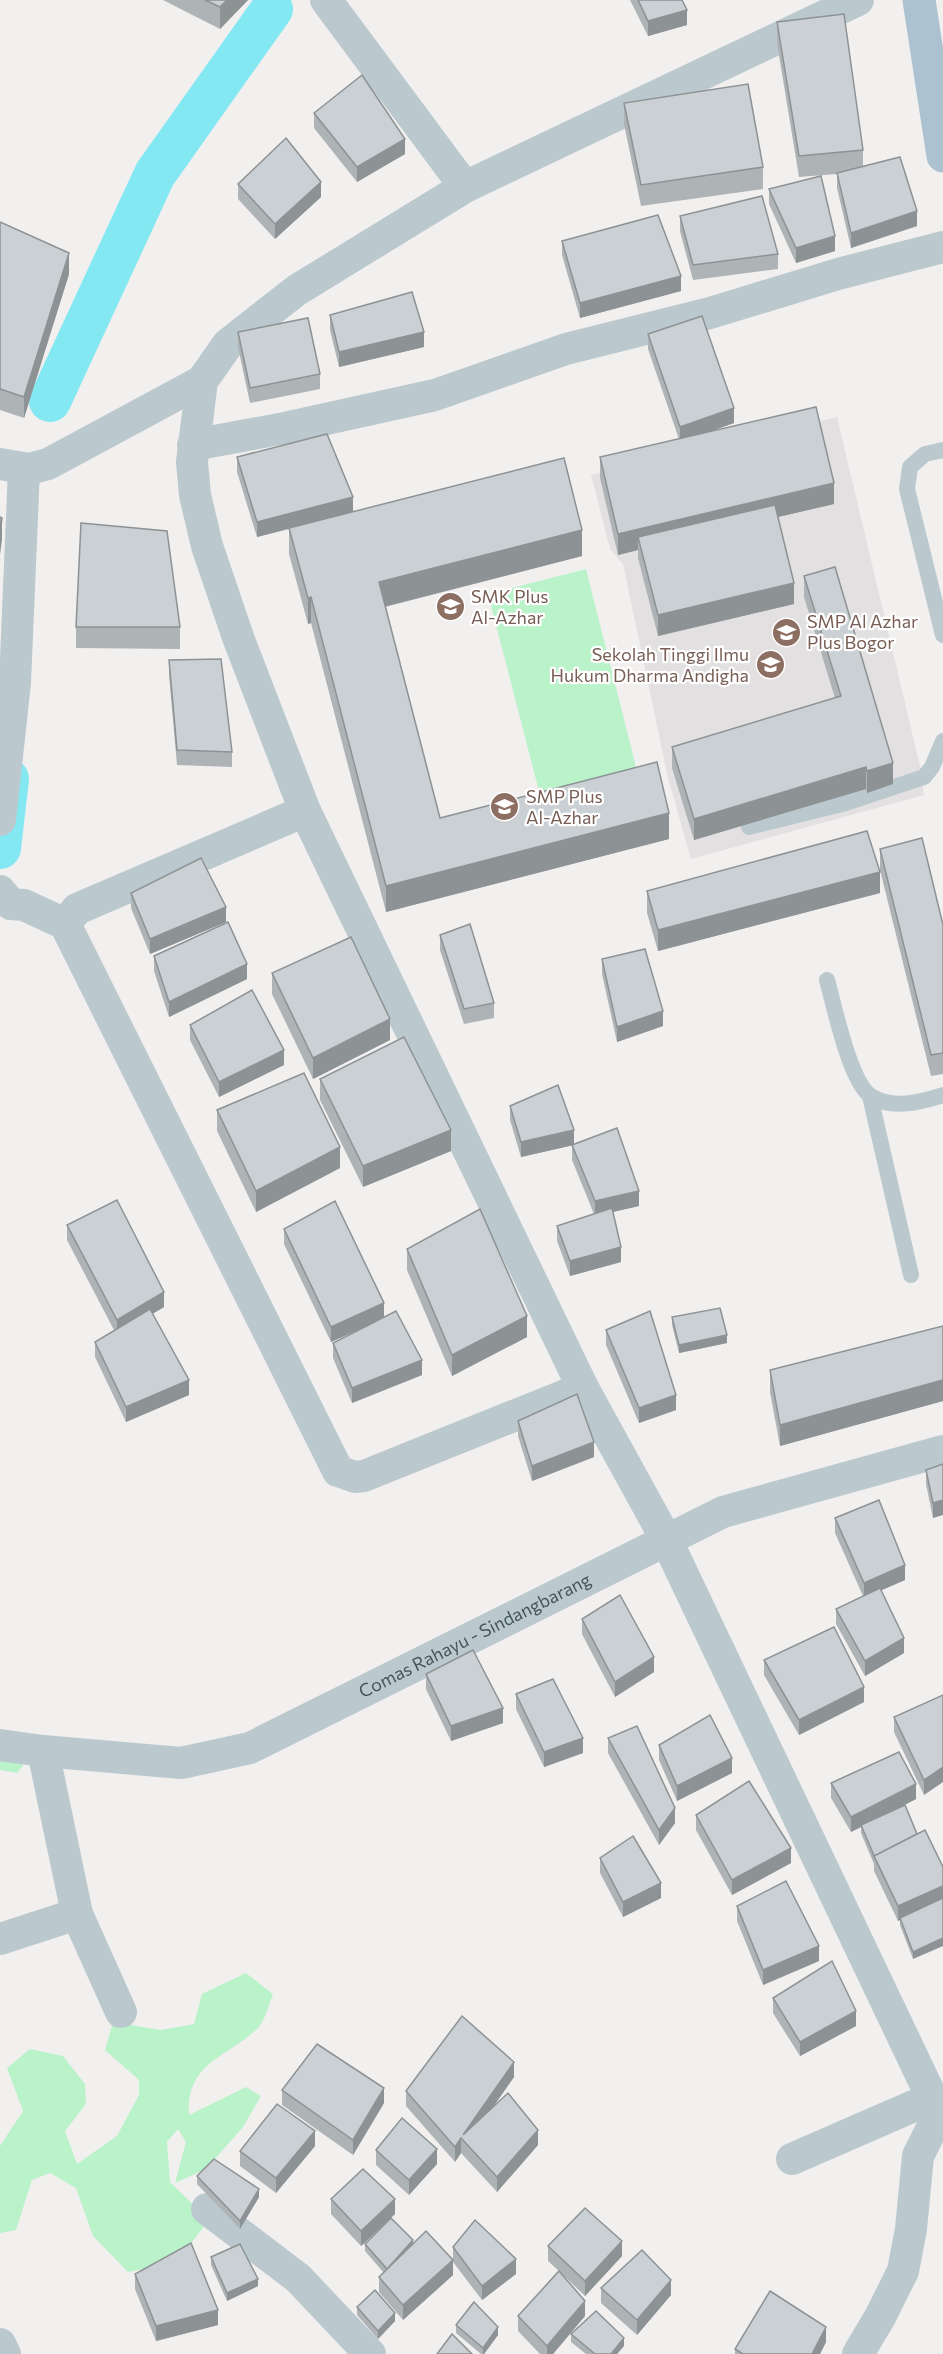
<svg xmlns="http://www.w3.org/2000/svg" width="943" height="2354" viewBox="0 0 943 2354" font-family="Commissioner,sans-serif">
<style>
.education{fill:#e3e0e1}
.green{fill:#baf2ca}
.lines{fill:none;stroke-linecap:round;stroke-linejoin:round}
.canal{stroke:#84e8f3;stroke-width:42}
.service{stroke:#bbc9cf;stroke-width:16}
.minor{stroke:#bbc9cf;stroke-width:32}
.primary{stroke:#adc2d0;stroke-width:33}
.wall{fill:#aeb3b6}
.shaded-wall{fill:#8d9294}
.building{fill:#cad0d4;stroke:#8d9294;stroke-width:1.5}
.labels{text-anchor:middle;stroke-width:4.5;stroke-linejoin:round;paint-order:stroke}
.education-label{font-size:18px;fill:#785e54;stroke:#fff;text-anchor:start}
.street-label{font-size:18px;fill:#45555e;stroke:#fff}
</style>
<rect width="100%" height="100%" fill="#f2efef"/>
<polygon class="education" points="837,417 920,766 924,795 691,859 668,778 623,564 610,549 591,475"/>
<g class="green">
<polygon points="586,569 638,775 541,799 488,594"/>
<polygon points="0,1745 20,1755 23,1766 17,1773 0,1770"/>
<path d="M 246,1973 L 273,1994 C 269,2004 265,2021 258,2028 C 227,2058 186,2062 189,2115 L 246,2087 L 261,2096 L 243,2127 L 206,2169 L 175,2183 L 186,2142 L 178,2129 L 167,2142 L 170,2182 L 209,2220 L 176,2263 L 128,2272 L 93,2236 L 76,2188 L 50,2173 L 32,2180 L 16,2230 L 0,2233 L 0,2146 L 23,2111 L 7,2068 L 30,2049 L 63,2056 L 85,2084 L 86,2104 L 65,2131 L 77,2164 L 117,2136 L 139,2095 L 139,2080 L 105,2050 L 113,2022 L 161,2030 L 194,2024 L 202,1994 Z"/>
</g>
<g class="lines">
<g class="canal">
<polyline points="50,401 155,174 272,9"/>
<polyline points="0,848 8,779"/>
</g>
<g class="service">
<polyline points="943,450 925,454 910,467 907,489 943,635"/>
<polyline points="749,827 846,803 924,777 932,767 943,741"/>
<path d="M 827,980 C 834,1005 850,1083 871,1096 C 892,1110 921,1102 943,1095"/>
<polyline points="870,1096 911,1275"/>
</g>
<g class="minor">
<polyline points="326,0 465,187"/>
<polyline points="858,0 465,187 297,290 228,344 202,381 192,462 195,495 207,546 239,640 305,811 583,1388 666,1539 943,2121"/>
<polyline points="193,445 285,428 435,395 566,349 710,313 838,274 943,247"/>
<polyline points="0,464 29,469 48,464 202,381"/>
<polyline points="0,820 15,683 24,469"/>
<polyline points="0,891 11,904 24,905 65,924 338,1471 355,1477 364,1476 583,1388"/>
<polyline points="65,924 77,909 305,811"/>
<path id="s1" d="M 0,1745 L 43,1751 L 181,1763 L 250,1748 L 723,1512 L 943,1451"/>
<polyline points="43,1751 77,1914 121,2012"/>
<polyline points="0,1939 77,1914"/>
<polyline points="792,2159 932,2098"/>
<polyline points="207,2209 298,2278 370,2354"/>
<polyline points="0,2344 5,2354"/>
<polyline points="858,2354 880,2317 903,2271 911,2229 918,2156 939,2114"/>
</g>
<polyline class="primary" points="919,0 943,156"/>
</g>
<g class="wall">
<polygon points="163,0 248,0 220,29"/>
<polygon points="630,0 682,0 687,25 648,36"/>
<polygon points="777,22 863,150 863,167 917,226 851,248 837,188 837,174 799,177 777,43"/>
<polygon points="624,103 763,167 763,189 641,206 624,124"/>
<polygon points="314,113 405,154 357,182 314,128"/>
<polygon points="238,184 321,197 275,239 238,199"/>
<polygon points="769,189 835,251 796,263 769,204"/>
<polygon points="680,216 778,254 778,269 693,280 680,231"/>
<polygon points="0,222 69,274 24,418 0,410"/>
<polygon points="562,241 681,291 580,318 562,255"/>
<polygon points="330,315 424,347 339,367 330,330"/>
<polygon points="238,332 320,374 320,389 250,403 238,347"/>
<polygon points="648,334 734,423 709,432 834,504 778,517 794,604 658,636 638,558 638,550 618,555 600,478 600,457 679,439 648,349"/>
<polygon points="237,457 353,511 582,556 385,607 440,818 669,839 386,912 311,623 308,624 289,554 289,529 257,537 237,472"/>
<polygon points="804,576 893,784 867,793 866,789 694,840 672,768 672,747 835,698 804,597"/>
<polygon points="76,627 180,627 180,649 76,648"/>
<polygon points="169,660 232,752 232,767 177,765 169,675"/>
<polygon points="880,849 943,925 943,1074 931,1076 880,870"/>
<polygon points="647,891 880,893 658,951 647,913"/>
<polygon points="131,893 226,922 150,954 131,908"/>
<polygon points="440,935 494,1003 494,1018 464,1024 440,950"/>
<polygon points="154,956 247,979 169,1017 154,971"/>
<polygon points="602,959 663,1026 617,1042 602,974"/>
<polygon points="272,973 390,1040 313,1079 272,994"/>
<polygon points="190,1025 284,1065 219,1097 190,1040"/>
<polygon points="320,1079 451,1151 363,1187 320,1100"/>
<polygon points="510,1106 574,1145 639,1206 613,1212 621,1262 570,1276 557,1241 557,1226 594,1214 572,1160 572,1145 573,1145 521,1157 510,1120"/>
<polygon points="217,1110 340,1168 256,1212 217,1131"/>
<polygon points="67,1225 164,1307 152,1314 189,1395 126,1422 95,1357 95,1342 114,1330 67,1240"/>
<polygon points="284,1229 384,1317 422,1375 352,1403 333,1358 333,1343 365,1327 331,1342 284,1244"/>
<polygon points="407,1249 527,1337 452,1376 407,1270"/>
<polygon points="672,1317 727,1343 679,1353 672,1325"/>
<polygon points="943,1326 943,1401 780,1446 770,1392 770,1370"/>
<polygon points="606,1330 676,1410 639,1423 606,1345"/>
<polygon points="518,1421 594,1457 532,1481 518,1436"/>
<polygon points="943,1464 933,1518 926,1484 926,1470"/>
<polygon points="835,1518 905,1580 881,1590 904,1653 865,1676 836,1624 836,1609 863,1596 835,1533"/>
<polygon points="582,1619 654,1672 615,1697 582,1634"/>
<polygon points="764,1660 864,1702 799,1735 764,1675"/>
<polygon points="426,1674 503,1723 451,1741 426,1689"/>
<polygon points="516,1694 583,1753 544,1767 516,1709"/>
<polygon points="943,1695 924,1795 894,1732 894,1717"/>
<polygon points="608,1738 675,1823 659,1845 608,1753"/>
<polygon points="659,1745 732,1773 677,1801 659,1760"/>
<polygon points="831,1783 916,1799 900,1807 917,1834 913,1959 900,1925 900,1920 898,1921 874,1871 874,1864 861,1833 861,1827 851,1832 831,1798"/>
<polygon points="696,1815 791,1863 732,1895 696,1830"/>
<polygon points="600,1858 661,1898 623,1917 600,1873"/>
<polygon points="737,1906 819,1961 763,1985 737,1921"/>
<polygon points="773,1998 856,2026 800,2056 773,2013"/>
<polygon points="514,2077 493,2107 538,2145 497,2192 461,2153 455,2162 406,2106 406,2091"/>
<polygon points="282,2090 384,2103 353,2155 282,2105"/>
<polygon points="315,2146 276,2193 240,2166 240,2151"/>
<polygon points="376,2150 437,2164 409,2195 376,2165"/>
<polygon points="197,2176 259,2197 240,2229 197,2184"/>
<polygon points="331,2199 395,2214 361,2246 331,2214"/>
<polygon points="365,2244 413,2244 453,2275 403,2320 379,2292 379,2277 384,2273 365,2251"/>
<polygon points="548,2246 622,2256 585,2296 561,2273 585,2316 553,2354 540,2354 518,2331 518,2316 559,2271 548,2261"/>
<polygon points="453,2247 516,2274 482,2300 453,2262"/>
<polygon points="211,2257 258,2286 227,2301 211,2265"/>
<polygon points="135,2274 218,2325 156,2341 135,2289"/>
<polygon points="601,2288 671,2295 637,2335 601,2303"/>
<polygon points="357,2307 395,2321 378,2339 357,2315"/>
<polygon points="456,2325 498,2335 484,2354 481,2354 456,2333"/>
<polygon points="571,2334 624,2346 617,2354 586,2354 571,2342"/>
<polygon points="826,2342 820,2354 735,2354 735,2349"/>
</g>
<g class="shaded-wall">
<polygon points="227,0 248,0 220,29 220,7"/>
<polygon points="687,10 687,25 648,36 648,21"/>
<polygon points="405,139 405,154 357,182 357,167"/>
<polygon points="321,182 321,197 275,239 275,224"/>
<polygon points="917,211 917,226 851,248 851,233"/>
<polygon points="835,236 835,251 796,263 796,248"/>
<polygon points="69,253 69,274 24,418 24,397"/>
<polygon points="681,276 681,291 580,318 580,303"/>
<polygon points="424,332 424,347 339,367 339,352"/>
<polygon points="734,408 734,423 680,442 680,427"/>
<polygon points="834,483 834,504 641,549 638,537 638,550 618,555 618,534"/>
<polygon points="353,497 353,512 257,537 257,522"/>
<polygon points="2,518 2,539 0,555 0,534"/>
<polygon points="582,530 582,556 379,608 379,582"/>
<polygon points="794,583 794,604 658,636 658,615"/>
<polygon points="311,597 311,623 308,624 308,598"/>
<polygon points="893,763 893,784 867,793 867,771"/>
<polygon points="866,767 866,789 694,840 694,819"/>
<polygon points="669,813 669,839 386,912 386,886"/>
<polygon points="880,872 880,893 658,951 658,930"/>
<polygon points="226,907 226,922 150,954 150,939"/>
<polygon points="247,964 247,979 169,1017 169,1002"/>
<polygon points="663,1011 663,1026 617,1042 617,1027"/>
<polygon points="390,1019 390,1040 313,1079 313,1058"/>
<polygon points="284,1050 284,1065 219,1097 219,1082"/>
<polygon points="451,1130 451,1151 363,1187 363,1166"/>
<polygon points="574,1130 574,1145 521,1157 521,1142"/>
<polygon points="340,1147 340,1168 256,1212 256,1191"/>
<polygon points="639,1191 639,1206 595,1216 595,1201"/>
<polygon points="621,1247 621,1262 570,1276 570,1261"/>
<polygon points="164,1292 164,1307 117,1335 117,1320"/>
<polygon points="384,1303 384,1318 331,1342 331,1327"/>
<polygon points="527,1316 527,1337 452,1376 452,1355"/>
<polygon points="727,1335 727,1343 679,1353 679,1345"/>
<polygon points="422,1360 422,1375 352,1403 352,1388"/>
<polygon points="189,1380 189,1395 126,1422 126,1407"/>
<polygon points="943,1380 943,1401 780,1446 780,1425"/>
<polygon points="676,1395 676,1410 639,1423 639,1408"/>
<polygon points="594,1442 594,1457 532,1481 532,1466"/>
<polygon points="943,1500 943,1515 933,1518 933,1503"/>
<polygon points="905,1565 905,1580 864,1598 864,1583"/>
<polygon points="904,1638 904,1653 865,1676 865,1661"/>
<polygon points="654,1657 654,1672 615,1697 615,1682"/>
<polygon points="864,1687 864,1702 799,1735 799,1720"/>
<polygon points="503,1708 503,1723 451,1741 451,1726"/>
<polygon points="583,1738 583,1753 544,1767 544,1752"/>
<polygon points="732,1758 732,1773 677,1801 677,1786"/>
<polygon points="943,1767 943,1782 924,1795 924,1780"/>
<polygon points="916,1784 916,1799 862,1827 861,1825 861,1827 851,1832 851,1817"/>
<polygon points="675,1808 675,1823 659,1845 659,1830"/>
<polygon points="791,1848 791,1863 732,1895 732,1880"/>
<polygon points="661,1883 661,1898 623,1917 623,1902"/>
<polygon points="943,1886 943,1901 900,1918 900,1920 898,1921 898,1906"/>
<polygon points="943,1938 943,1946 913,1959 913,1952"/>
<polygon points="819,1946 819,1961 763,1985 763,1970"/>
<polygon points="856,2011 856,2026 800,2056 800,2042"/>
<polygon points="514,2062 514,2077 467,2144 463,2135"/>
<polygon points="384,2088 384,2103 353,2155 353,2140"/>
<polygon points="538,2130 538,2145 497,2192 497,2177"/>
<polygon points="315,2131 315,2146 276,2193 276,2178"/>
<polygon points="461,2138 461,2153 455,2162 455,2147"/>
<polygon points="437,2149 437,2164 409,2195 409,2180"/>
<polygon points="259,2189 259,2197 240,2229 240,2221"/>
<polygon points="395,2199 395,2214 361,2246 361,2231"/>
<polygon points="413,2240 413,2247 387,2269"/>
<polygon points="622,2241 622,2256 585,2296 585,2281"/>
<polygon points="516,2259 516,2274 482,2300 482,2286"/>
<polygon points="453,2260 453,2275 403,2320 403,2305"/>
<polygon points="258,2279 258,2286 227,2301 227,2293"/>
<polygon points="671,2280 671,2295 637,2335 637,2320"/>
<polygon points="585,2301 585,2316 553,2354 547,2354 547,2346"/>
<polygon points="218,2310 218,2325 156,2341 156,2326"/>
<polygon points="395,2313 395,2321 378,2339 378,2331"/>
<polygon points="498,2327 498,2335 484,2354 483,2354 483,2348"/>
<polygon points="826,2327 826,2342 820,2354 812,2354"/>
<polygon points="624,2338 624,2346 617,2354 611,2354"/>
</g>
<g class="building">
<polygon points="205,0 227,0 220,7"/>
<polygon points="638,0 682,0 687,10 648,21"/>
<polygon points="844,14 863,150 799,156 777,22"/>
<polygon points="362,75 405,139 357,167 314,113"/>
<polygon points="748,84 763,167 641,185 624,103"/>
<polygon points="286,138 321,182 275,224 238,184"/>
<polygon points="900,157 917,211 851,233 837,173"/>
<polygon points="821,176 835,236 796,248 769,189"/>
<polygon points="762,196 778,254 693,265 680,216"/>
<polygon points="658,215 681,276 580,303 562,241"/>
<polygon points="0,222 69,253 24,397 0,389"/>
<polygon points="412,292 424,332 339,352 330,315"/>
<polygon points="702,316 734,408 680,427 648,334"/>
<polygon points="308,318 320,374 250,388 238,332"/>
<polygon points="816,407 834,483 618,534 600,457"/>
<polygon points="327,434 353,497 257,522 237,457"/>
<polygon points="564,458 582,530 379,582 440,818 657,762 669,813 386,886 311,597 308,598 289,528"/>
<polygon points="775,505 794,583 658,615 638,537"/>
<polygon points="0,517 2,518 0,534"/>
<polygon points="81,523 167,531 180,627 76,627"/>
<polygon points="835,567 893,763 867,771 866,767 694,819 672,747 841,696 804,576"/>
<polygon points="221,659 232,752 177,750 169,660"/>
<polygon points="867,831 880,872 658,930 647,891"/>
<polygon points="922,838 943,925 943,1053 931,1055 880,849"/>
<polygon points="201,858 226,907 150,939 131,893"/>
<polygon points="228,922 247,964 169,1002 154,956"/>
<polygon points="470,924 494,1003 464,1009 440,935"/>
<polygon points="351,937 390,1019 313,1058 272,973"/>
<polygon points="645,949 663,1011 617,1027 602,959"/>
<polygon points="252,990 284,1050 219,1082 190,1025"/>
<polygon points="404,1037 451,1130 363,1166 320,1079"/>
<polygon points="304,1073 340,1147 256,1191 217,1110"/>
<polygon points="558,1085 574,1130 521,1142 510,1106"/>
<polygon points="617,1128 639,1191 595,1201 572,1145"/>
<polygon points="117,1200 164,1292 117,1320 67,1225"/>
<polygon points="335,1201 384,1303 331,1327 284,1229"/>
<polygon points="612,1208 621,1247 570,1261 557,1226"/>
<polygon points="480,1209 527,1316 452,1355 407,1249"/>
<polygon points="720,1308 727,1335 679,1345 672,1317"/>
<polygon points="150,1309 189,1380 126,1407 95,1342"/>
<polygon points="396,1311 422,1360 352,1388 333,1343"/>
<polygon points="650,1311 676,1395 639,1408 606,1330"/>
<polygon points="943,1326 943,1380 780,1425 770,1370"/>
<polygon points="577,1394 594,1442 532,1466 518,1421"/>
<polygon points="943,1464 943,1500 933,1503 926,1470"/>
<polygon points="879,1500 905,1565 864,1583 835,1518"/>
<polygon points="880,1588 904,1638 865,1661 836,1609"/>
<polygon points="620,1595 654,1657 615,1682 582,1619"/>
<polygon points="834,1627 864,1687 799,1720 764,1660"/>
<polygon points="473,1650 503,1708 451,1726 426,1674"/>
<polygon points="553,1679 583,1738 544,1752 516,1694"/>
<polygon points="943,1695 943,1767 924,1780 894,1717"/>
<polygon points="710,1715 732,1758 677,1786 659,1745"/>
<polygon points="637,1726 675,1808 659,1830 608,1738"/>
<polygon points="899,1752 916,1784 851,1817 831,1783"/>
<polygon points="749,1781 791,1848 732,1880 696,1815"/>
<polygon points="905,1805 917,1834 874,1856 875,1858 861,1825"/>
<polygon points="925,1830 943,1867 943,1886 898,1906 874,1856"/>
<polygon points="633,1836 661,1883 623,1902 600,1858"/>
<polygon points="786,1881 819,1946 763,1970 737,1906"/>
<polygon points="943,1898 943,1938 913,1952 900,1918"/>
<polygon points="832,1961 856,2011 800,2042 773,1998"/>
<polygon points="462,2016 514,2062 463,2135 508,2093 538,2130 497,2177 461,2138 455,2147 406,2091"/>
<polygon points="317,2044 384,2088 353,2140 282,2090"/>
<polygon points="277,2104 315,2131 276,2178 240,2151"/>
<polygon points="402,2118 437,2149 409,2180 376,2150"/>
<polygon points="214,2159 259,2189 240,2221 197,2176"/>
<polygon points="363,2169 395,2199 361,2231 331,2199"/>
<polygon points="585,2208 622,2241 585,2281 548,2246"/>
<polygon points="391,2218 413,2240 387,2269 365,2244"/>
<polygon points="475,2220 516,2259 482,2286 453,2247"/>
<polygon points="426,2231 453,2260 403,2305 379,2277"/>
<polygon points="191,2243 218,2310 156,2326 135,2274"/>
<polygon points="240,2244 258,2279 227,2293 211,2257"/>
<polygon points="642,2250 671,2280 637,2320 601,2288"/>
<polygon points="559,2271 585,2301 547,2346 518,2316"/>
<polygon points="375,2290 395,2313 378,2331 357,2307"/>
<polygon points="770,2291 826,2327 812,2354 743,2354 735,2349"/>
<polygon points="474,2302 498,2327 483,2348 456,2325"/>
<polygon points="596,2311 624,2338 611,2354 595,2354 571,2334"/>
<polygon points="452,2334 472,2354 437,2354"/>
</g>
<defs>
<symbol id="school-disc" viewBox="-11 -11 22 22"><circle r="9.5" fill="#8d6e63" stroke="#fff"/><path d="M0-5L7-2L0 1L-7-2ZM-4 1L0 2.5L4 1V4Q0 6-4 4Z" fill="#fff"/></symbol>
<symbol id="university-disc" viewBox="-11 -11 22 22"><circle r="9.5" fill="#8d6e63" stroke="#fff"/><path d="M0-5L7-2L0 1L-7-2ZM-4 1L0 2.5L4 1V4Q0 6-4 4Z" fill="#fff"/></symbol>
</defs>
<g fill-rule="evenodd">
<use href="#school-disc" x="434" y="590" width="33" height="33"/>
<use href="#school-disc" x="770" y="616" width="33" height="33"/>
<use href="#university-disc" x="754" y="648" width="33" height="33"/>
<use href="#school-disc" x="488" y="790" width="33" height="33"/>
</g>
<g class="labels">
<g class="education-label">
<text x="471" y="603">SMK Plus<tspan x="471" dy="21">Al-Azhar</tspan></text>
<text x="807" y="628">SMP Al Azhar<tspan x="807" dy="21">Plus Bogor</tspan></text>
<text x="749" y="661" text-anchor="end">Sekolah Tinggi Ilmu<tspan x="749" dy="21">Hukum Dharma Andigha</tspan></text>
<text x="526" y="803">SMP Plus<tspan x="526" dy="21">Al-Azhar</tspan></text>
</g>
<g class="street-label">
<text dy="6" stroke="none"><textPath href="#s1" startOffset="504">Comas Rahayu - Sindangbarang</textPath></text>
</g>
</g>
</svg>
